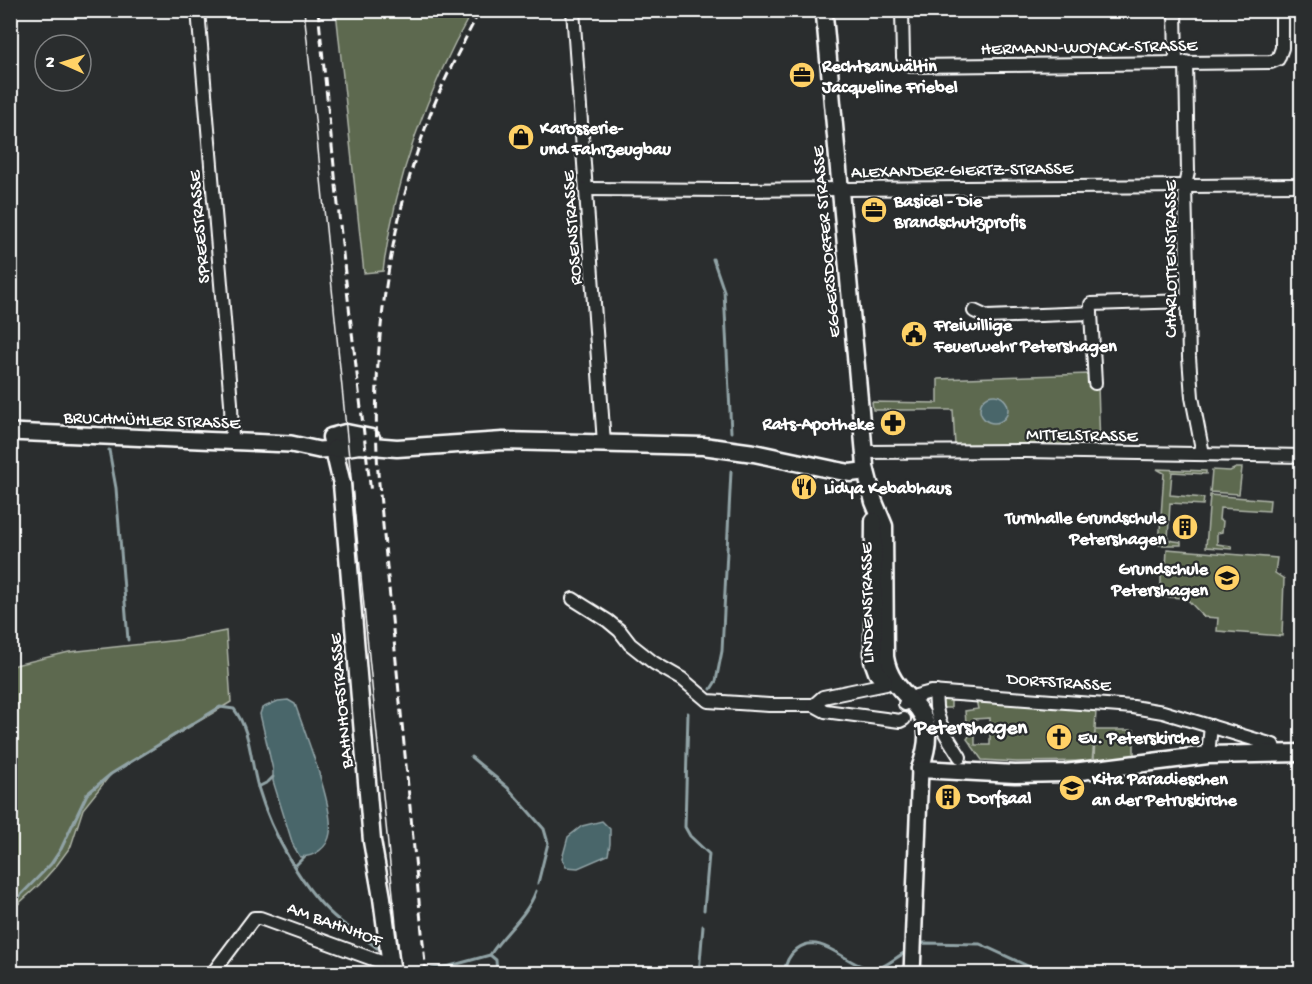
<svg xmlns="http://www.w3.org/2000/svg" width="1312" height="984" viewBox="0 0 1312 984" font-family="'Gochi Hand',sans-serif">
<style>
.green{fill:#5d6950;stroke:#aeb4a8;stroke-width:1.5}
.water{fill:#48666a;stroke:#91a3a6;stroke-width:1.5}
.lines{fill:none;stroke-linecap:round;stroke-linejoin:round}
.stream{stroke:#91a3a6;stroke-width:3}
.minor-casing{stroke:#fff;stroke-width:16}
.tertiary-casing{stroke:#fff;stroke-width:20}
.secondary-casing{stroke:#fff;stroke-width:21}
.minor{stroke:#2a2d2e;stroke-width:12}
.tertiary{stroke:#2a2d2e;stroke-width:15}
.secondary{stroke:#2a2d2e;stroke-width:16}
.tram{stroke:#fff;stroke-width:1.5}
.rail{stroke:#fff;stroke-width:3;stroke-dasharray:9 4.5;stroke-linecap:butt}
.labels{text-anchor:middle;stroke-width:4.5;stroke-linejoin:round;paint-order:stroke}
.street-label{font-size:18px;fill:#fff;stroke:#2a2d2e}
.poi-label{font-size:18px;font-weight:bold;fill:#fff;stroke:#2a2d2e;text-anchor:start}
.quarter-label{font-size:21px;font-weight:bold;fill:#fff;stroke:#2a2d2e}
</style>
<rect width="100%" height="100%" fill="#2a2d2e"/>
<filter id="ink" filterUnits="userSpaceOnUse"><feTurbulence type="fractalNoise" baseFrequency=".0167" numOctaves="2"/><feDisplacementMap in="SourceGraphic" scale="12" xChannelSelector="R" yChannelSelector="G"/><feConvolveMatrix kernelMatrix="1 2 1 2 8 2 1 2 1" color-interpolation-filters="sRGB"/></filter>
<g filter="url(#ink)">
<g class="green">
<path d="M 336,11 L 472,11 C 427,91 395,180 383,271 L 364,273 Z"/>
<polygon points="1088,374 1089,385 1098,386 1100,448 955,446 953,410 873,410 872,402 938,403 938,379"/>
<polygon points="1236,468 1242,468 1239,494 1210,492 1212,470 1230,471"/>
<polygon points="1157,469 1206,471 1206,474 1172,472 1170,495 1204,498 1203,505 1170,503 1168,540 1181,542 1181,545 1159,545 1164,473"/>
<polygon points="1210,495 1270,500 1269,511 1220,508 1219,520 1223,521 1222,532 1217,533 1217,544 1231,546 1232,549 1206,547"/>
<polygon points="1167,549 1277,558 1275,573 1284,579 1282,636 1217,631 1218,618 1204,617 1186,598 1166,597 1161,591 1161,572 1166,568"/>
<polygon points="226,631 231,702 111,774 83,809 71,846 57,865 39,885 16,906 11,908 11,666 69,652 179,640"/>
<polygon points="939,698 980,699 1096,710 1095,730 1134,730 1134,756 1094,761 1095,731 1092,761 1017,762 982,760 967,739 971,733 975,733 975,745 990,745 990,718 974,719 974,728 969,728 966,723 965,711 978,709 976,700 951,701 951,708 942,708"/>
</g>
<g class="water">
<circle cx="994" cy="409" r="14"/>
<path d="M 288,700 L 295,704 C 305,733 334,806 330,833 C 328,848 314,857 300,857 L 293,845 L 273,781 L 273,770 L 260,714 L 262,708 L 278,701 Z"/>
<polygon points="602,821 610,829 610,844 608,855 578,868 566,867 562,859 568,837 582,826"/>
</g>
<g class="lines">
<g class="stream">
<polyline points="713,259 724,291 731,432"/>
<polyline points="109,450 116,488 128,640"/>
<polyline points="711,689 716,681 722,651 731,471"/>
<polyline points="688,713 685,827 690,836 709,854 704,910"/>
<polyline points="471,757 508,788 544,829 548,843 538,883"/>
<polyline points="258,787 268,782 273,777"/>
<polyline points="295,866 304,857"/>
<path d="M 10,906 L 51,864 L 61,849 L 87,794 L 111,774 L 220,707 L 234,709 C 251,731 250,760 258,787 C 271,831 303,893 341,922 C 353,931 365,938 377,948"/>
<polyline points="919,946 924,943 980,944 1045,974"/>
<path d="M 490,955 C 504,933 527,916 536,891"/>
<polyline points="432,969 450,966 490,955 496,960 497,974"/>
<polyline points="699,974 703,926"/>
<path d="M 784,974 C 785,964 789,955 797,949 C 823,930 848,969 875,969 C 886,968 898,955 908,951"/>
</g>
<defs>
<g id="minor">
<polyline points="198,10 231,403 232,442"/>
<polyline points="573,10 604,443"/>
<polyline points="902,10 903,57 905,63 911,66 1271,62 1278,59 1282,48 1282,10"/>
<polyline points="1175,10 1176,62"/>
<polyline points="1186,62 1188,172 1185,185 1189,357 1192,397 1203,454"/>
<polyline points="586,189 730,190 1302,185"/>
<polyline points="974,311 987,317 1091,313 1091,304 1187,301"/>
<polyline points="1091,313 1095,383"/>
<polyline points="863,452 1026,451 1302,456"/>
<polyline points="573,599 608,621 620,631 630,644 654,663 682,679 708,701 769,705 814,705 825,711 900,721 904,719"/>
<path d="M 936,692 C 933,720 946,734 960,757"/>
<polyline points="905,704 916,696 931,692 1133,707 1163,712 1273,745 1275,753"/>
<polyline points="814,705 823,697 886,684 891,680"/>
<polyline points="1208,755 1211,726"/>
<polyline points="212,974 254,918 260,918 381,962 391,961"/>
</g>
<g id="tertiary">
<polyline points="824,10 866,471"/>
<polyline points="10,432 291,444 319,450 334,449"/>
<polyline points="912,974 920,769"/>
</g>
<g id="secondary">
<polyline points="371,438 346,433 331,437 342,484 372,841 382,898 392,974"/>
<path d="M 334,449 L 359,445 L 397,448 L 503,441 L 703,446 L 754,453 L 834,470 L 850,473 L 866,471 L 874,502 L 884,526 L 885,657 C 893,707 946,698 920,769"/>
<polyline points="874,521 873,661 877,672 884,681"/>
<polyline points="920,769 1015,774 1065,773 1208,755 1302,753"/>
</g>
</defs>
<use href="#minor" class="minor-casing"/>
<use href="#tertiary" class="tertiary-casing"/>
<use href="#secondary" class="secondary-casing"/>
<use href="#minor" class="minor"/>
<use href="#tertiary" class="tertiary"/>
<use href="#secondary" class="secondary"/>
<polyline class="tram" points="304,10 401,974"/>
<g class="rail">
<polyline points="318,10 345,273 371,493"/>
<path d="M 426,974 L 378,473 C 371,356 386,238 426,126 C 440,86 461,48 480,10"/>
</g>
</g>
</g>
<defs>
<symbol id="office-disc" viewBox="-11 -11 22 22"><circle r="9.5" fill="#ffd166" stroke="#2a2d2e"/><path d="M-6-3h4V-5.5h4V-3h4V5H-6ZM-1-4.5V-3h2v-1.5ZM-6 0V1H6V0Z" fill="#111"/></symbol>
<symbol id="shop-disc" viewBox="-11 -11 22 22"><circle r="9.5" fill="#ffd166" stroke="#2a2d2e"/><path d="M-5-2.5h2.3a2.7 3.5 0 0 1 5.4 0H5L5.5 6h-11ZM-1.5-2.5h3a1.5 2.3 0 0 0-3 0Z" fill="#111"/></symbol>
<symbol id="civic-disc" viewBox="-11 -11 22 22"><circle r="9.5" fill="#ffd166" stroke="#2a2d2e"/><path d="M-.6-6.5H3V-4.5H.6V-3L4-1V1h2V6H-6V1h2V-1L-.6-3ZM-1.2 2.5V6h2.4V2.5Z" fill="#111"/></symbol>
<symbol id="pharmacy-disc" viewBox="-11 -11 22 22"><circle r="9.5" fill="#ffd166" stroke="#2a2d2e"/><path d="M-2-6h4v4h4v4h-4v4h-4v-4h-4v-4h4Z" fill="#111"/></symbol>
<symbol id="restaurant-disc" viewBox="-11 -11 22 22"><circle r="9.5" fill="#ffd166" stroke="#2a2d2e"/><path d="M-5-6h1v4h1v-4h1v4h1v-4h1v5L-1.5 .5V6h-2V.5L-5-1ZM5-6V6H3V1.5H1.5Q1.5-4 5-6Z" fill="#111"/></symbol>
<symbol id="building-disc" viewBox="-11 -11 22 22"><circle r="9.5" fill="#ffd166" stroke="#2a2d2e"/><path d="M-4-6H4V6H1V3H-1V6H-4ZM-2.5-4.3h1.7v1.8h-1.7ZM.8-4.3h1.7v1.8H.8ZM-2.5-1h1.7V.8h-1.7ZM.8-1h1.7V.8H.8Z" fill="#111"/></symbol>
<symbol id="school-disc" viewBox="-11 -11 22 22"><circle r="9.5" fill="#ffd166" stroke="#2a2d2e"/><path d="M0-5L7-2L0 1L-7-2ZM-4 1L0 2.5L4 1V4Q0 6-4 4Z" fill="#111"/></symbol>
<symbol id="church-disc" viewBox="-11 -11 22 22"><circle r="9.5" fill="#ffd166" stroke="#2a2d2e"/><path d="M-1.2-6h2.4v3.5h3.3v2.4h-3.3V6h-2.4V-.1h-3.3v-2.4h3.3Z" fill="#111"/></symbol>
</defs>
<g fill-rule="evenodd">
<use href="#office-disc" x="787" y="60" width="30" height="30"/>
<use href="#shop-disc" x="506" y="122" width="30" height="30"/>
<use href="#office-disc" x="859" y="195" width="30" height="30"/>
<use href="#civic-disc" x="899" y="319" width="30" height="30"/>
<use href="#pharmacy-disc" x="878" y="408" width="30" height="30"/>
<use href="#restaurant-disc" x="789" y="472" width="30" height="30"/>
<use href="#building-disc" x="1170" y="512" width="30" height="30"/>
<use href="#school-disc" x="1212" y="563" width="30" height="30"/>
<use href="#church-disc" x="1044" y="722" width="30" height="30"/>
<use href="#school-disc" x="1057" y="773" width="30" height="30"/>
<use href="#building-disc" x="933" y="782" width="30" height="30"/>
</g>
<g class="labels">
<g class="street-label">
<text transform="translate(1089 46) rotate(-1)" y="6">HERMANN-WOYACK-STRASSE</text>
<text transform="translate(962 169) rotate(-1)" y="6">ALEXANDER-GIERTZ-STRASSE</text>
<text transform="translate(198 227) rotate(-95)" y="6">SPREESTRASSE</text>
<text transform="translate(571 228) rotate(-94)" y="6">ROSENSTRASSE</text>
<text transform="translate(825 242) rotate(-95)" y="6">EGGERSDORFER STRASSE</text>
<text transform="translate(1170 259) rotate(-90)" y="6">CHARLOTTENSTRASSE</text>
<text transform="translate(152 419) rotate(2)" y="6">BRUCHMÜHLER STRASSE</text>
<text transform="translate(1082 434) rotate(1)" y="6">MITTELSTRASSE</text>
<text transform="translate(866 603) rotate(-91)" y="6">LINDENSTRASSE</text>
<text transform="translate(1059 681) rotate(4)" y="6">DORFSTRASSE</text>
<text transform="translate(340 701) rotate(-95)" y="6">BAHNHOFSTRASSE</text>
<text transform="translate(335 923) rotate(20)" y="6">AM BAHNHOF</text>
</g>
<g class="poi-label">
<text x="822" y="71">Rechtsanwältin<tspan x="822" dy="21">Jacqueline Friebel</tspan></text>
<text x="540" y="133">Karosserie-<tspan x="540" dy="21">und Fahrzeugbau</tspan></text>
<text x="894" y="206">Basicel - Die<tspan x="894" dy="21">Brandschutzprofis</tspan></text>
<text x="934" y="330">Freiwillige<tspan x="934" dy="21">Feuerwehr Petershagen</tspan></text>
<text x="874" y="429" text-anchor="end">Rats-Apotheke</text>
<text x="824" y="493">Lidya Kebabhaus</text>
<text x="1166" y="523" text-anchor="end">Turnhalle Grundschule<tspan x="1166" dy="21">Petershagen</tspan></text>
<text x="1208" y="574" text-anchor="end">Grundschule<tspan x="1208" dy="21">Petershagen</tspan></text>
<text x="1078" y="743">Ev. Peterskirche</text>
<text x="1092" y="784">Kita Paradieschen<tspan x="1092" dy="21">an der Petruskirche</tspan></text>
<text x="968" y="803">Dorfsaal</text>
</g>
<g class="quarter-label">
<text x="971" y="733">Petershagen</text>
</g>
</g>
<rect width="1312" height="984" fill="none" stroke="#2a2d2e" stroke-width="36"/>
<rect x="18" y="18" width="1276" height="948" fill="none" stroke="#fff" stroke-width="2" filter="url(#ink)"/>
<g transform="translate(63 63) rotate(273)"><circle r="28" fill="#2a2d2e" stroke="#7f8182" stroke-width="1.5"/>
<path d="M0-4.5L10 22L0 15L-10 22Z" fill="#ffd166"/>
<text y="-9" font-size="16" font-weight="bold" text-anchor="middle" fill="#ffffff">N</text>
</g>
</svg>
